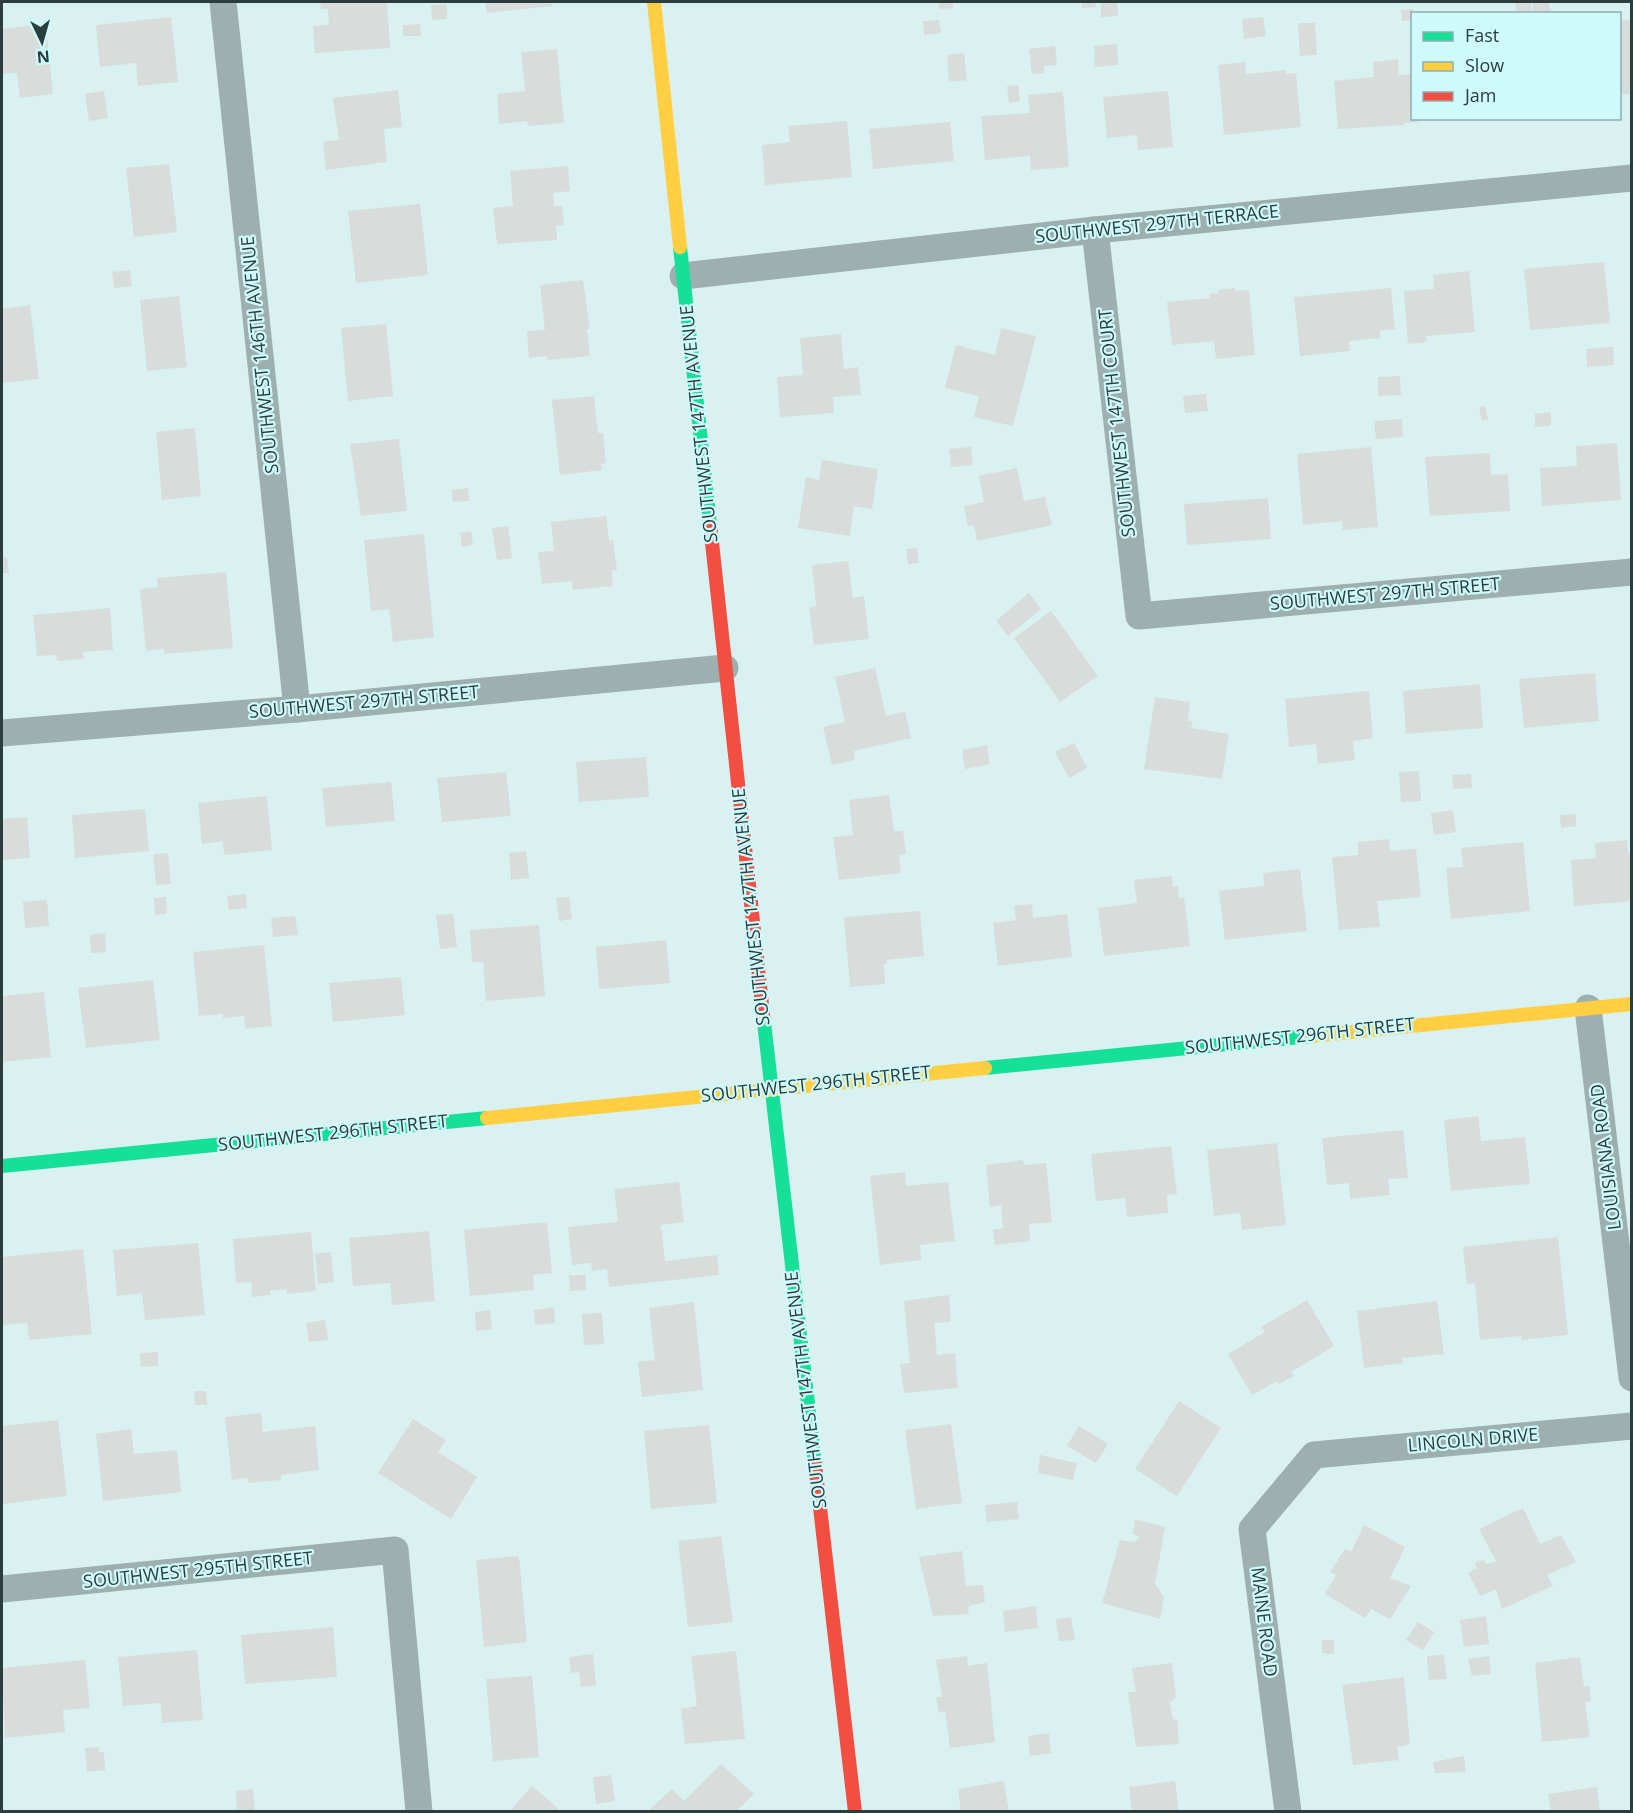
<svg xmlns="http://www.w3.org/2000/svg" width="1633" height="1813" viewBox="0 0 1633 1813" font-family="'Open Sans',sans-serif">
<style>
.building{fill:#d8dcda}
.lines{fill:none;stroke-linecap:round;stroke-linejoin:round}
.street{stroke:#9eafaf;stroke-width:27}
.fast{stroke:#16e098;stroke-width:14}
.slow{stroke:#ffcf43;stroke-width:14}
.jam{stroke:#f24e42;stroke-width:14}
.labels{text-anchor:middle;stroke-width:4.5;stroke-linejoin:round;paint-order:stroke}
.street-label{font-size:18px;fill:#2c3d3e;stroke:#cffafc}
</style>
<rect width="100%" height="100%" fill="#daf1f2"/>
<g class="building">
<polygon points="320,2 387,2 390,48 315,53 313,26 329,25 328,9 321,9"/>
<polygon points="485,2 552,2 552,6 487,13"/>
<polygon points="939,2 953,2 953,8 939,9"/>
<polygon points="1082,2 1095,2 1096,7 1082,8"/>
<polygon points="1101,2 1117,2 1118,16 1101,17"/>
<polygon points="1515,2 1531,2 1532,14 1517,14"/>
<polygon points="1532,2 1549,2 1551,14 1534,14"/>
<polygon points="447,4 447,19 432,20 431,5"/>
<polygon points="1413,9 1412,20 1402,21 1401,10"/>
<polygon points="171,17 178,82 138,86 136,63 100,67 96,25"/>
<polygon points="1263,17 1266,36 1244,39 1242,19"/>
<polygon points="1632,19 1632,94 1620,95 1620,21"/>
<polygon points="939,20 941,33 924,35 923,21"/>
<polygon points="1298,23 1315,23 1317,55 1300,56"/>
<polygon points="46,24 53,94 20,98 17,73 2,74 2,29"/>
<polygon points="420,24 421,36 403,36 403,25"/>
<polygon points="1117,44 1118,65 1095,67 1094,46"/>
<polygon points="1055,46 1057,65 1044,66 1044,73 1032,74 1029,49"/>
<polygon points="557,49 564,123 528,126 527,121 499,124 497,94 525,91 521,52"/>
<polygon points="964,53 967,80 949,82 947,55"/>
<polygon points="1398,59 1399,75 1412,74 1412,118 1418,118 1419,122 1404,123 1404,125 1338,129 1334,81 1374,77 1373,62"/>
<polygon points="1245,62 1246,74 1286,70 1286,74 1296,73 1301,127 1224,135 1218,65"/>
<polygon points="1018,85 1020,101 1009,103 1007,86"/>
<polygon points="398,90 402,127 384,129 387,162 326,170 323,142 339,140 333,98"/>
<polygon points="104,91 108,118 89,121 85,94"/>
<polygon points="1168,91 1173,147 1138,150 1137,135 1107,138 1103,97"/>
<polygon points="1063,92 1069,167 1031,170 1030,156 985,160 981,116 1030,113 1028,95"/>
<polygon points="847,121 852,177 765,185 762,145 790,142 788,126"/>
<polygon points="950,122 954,161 873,169 869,129"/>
<polygon points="169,164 177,232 134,237 126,168"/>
<polygon points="568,166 570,191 553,193 554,206 562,206 564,225 556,226 557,240 497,244 493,208 513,206 510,171"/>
<polygon points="420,204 428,275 356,283 348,211"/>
<polygon points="1604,262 1610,323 1530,330 1524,269"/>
<polygon points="130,270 132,286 114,288 112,272"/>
<polygon points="1469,271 1475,332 1426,336 1427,342 1408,344 1404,291 1434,289 1433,275"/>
<polygon points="583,280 590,329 587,329 590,356 548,360 547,356 529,358 527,331 545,330 540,285"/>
<polygon points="1235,288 1235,291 1249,290 1255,355 1216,359 1214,341 1172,345 1167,302 1210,298 1209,294 1218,293 1218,290"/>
<polygon points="1391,288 1395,329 1380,331 1380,338 1349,341 1350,351 1300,356 1294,297"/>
<polygon points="179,296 187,367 147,371 140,300"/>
<polygon points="30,305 39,379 2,383 2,309"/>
<polygon points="386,324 393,396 348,401 341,328"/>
<polygon points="1001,328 1036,336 1013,426 974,417 979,396 945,388 956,345 995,355"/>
<polygon points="841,334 844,369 858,367 861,395 833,397 834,413 780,417 777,377 803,375 800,338"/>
<polygon points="1613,347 1614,365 1587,367 1586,349"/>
<polygon points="1400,376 1401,395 1378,396 1378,377"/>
<polygon points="1206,394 1208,411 1185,413 1183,396"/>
<polygon points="594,396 598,433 603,433 606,463 601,464 602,470 560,475 552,400"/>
<polygon points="1485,406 1488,419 1482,421 1479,407"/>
<polygon points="1551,412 1551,426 1535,427 1535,414"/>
<polygon points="1402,419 1403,437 1376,439 1374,421"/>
<polygon points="195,428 201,496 162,500 156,432"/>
<polygon points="399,439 407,511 361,516 350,444"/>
<polygon points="1617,443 1621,500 1542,506 1540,468 1577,466 1576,446"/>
<polygon points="971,447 973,465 951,467 949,449"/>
<polygon points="1371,447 1378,527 1343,530 1342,521 1303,525 1297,454"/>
<polygon points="1490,453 1491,475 1508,474 1510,511 1430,516 1425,457"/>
<polygon points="822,460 878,469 872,509 854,506 850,536 798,528 806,477 819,480"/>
<polygon points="1017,468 1024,501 1045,497 1052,525 977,541 974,525 968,526 964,506 984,502 979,476"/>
<polygon points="468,488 469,501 453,502 452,490"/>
<polygon points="1268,498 1271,539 1187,545 1184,504"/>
<polygon points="606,516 609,541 613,540 617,570 612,570 613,586 573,590 572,581 542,584 538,552 554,551 551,522"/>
<polygon points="508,526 512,558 497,560 492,528"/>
<polygon points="471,531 473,545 462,547 460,533"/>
<polygon points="424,534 434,637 393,642 389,609 371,611 364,540"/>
<polygon points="917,548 919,563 908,564 906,549"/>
<polygon points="2,557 7,557 9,573 2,573"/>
<polygon points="848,561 853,598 864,596 869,639 814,645 809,608 816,606 812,565"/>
<polygon points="226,572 233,648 164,654 164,649 146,651 140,589 158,587 157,578"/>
<polygon points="1029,593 1041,609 1008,636 996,621"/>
<polygon points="110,608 113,650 83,652 84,659 57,661 56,655 37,656 33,615"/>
<polygon points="1051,611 1098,676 1060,702 1014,638"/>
<polygon points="875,668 886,716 905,711 911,738 854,751 855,760 832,765 823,727 845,722 835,677"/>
<polygon points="1595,673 1599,721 1524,728 1519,679"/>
<polygon points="1480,684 1483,728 1406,734 1403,691"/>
<polygon points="1369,691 1373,738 1353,741 1355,760 1318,764 1316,744 1289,747 1285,699"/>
<polygon points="1155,697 1190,702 1188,721 1193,721 1191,728 1229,734 1222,779 1144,769"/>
<polygon points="1074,743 1087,768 1069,778 1055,752"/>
<polygon points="987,745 990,764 965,769 962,750"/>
<polygon points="646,757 649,797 579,802 576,762"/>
<polygon points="1419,771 1421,801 1401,802 1399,772"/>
<polygon points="506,772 511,816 442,822 437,778"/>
<polygon points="1471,774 1472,788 1453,789 1452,775"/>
<polygon points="391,782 395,821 326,827 322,788"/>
<polygon points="889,795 894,831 903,831 906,854 899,855 901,873 839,880 833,837 853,835 849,800"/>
<polygon points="267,796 272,850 224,855 223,841 202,844 198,803"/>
<polygon points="145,809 149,851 75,858 72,815"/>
<polygon points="1453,810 1456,832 1434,835 1431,813"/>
<polygon points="1576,814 1576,826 1561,828 1560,815"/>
<polygon points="27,817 30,858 2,860 2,819"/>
<polygon points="1389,839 1390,851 1416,849 1421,897 1377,901 1380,927 1339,930 1332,857 1358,855 1358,842"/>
<polygon points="1627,840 1628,853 1632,853 1632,901 1574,906 1571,860 1596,858 1595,843"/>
<polygon points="1523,842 1530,911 1451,919 1446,868 1463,867 1461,848"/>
<polygon points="526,851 529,878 511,880 509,853"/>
<polygon points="168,853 171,884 156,885 153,854"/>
<polygon points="1300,869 1307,931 1225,940 1219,891 1264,886 1263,873"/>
<polygon points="1172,876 1173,887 1178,886 1179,898 1184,897 1190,946 1104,956 1098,908 1137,903 1134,880"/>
<polygon points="246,894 247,908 229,910 227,896"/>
<polygon points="166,897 167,914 155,915 154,898"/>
<polygon points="569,897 572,919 559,921 556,898"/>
<polygon points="47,900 49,926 25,928 23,902"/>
<polygon points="1032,904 1033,918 1067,914 1072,957 998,966 993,923 1016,920 1014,906"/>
<polygon points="920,911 924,956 887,960 887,964 884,964 885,984 850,987 844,917"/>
<polygon points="453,914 457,947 440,949 436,915"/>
<polygon points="295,916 298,935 273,937 271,918"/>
<polygon points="539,925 545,996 486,1001 483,962 472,962 470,930"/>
<polygon points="105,933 106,952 91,953 90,935"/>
<polygon points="666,940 670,983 599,989 596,947"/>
<polygon points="264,945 272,1026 245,1029 244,1016 223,1018 223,1014 199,1016 193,952"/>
<polygon points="401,977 405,1015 333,1022 329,983"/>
<polygon points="153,980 160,1040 86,1048 78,988"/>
<polygon points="44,992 51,1057 2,1062 2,996"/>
<polygon points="1478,1116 1481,1141 1525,1137 1530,1184 1451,1191 1444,1120"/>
<polygon points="1403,1130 1408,1178 1388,1179 1390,1195 1350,1199 1349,1183 1327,1185 1322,1138"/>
<polygon points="1277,1143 1286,1225 1242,1230 1240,1213 1214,1216 1207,1150"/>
<polygon points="1171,1146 1177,1194 1167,1195 1168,1213 1127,1217 1125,1198 1096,1201 1091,1154"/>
<polygon points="1023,1160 1024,1165 1046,1163 1052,1222 1029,1224 1030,1241 995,1245 993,1230 1003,1228 1001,1205 990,1207 986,1165"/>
<polygon points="905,1172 906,1186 948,1182 955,1241 920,1245 921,1260 880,1265 870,1176"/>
<polygon points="679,1182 684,1222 661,1225 665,1261 717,1255 719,1275 609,1287 607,1269 592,1271 591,1263 572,1265 568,1227 618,1222 614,1189"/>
<polygon points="547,1222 552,1273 533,1275 534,1290 470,1296 464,1230"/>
<polygon points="429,1231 435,1301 392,1305 390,1283 353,1286 349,1238"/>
<polygon points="311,1232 316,1291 287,1294 287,1289 270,1291 270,1295 252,1297 251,1282 236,1283 233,1239"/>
<polygon points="1558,1237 1568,1335 1521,1340 1521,1336 1480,1340 1475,1283 1467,1284 1463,1247"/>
<polygon points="198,1243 205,1315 145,1320 142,1293 117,1296 113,1250"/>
<polygon points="83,1249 92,1334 29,1340 27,1323 3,1325 2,1257"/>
<polygon points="331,1252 334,1282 318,1284 315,1254"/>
<polygon points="569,1275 586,1275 586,1290 570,1291"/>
<polygon points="949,1295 951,1322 934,1323 937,1355 955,1353 958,1388 904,1393 900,1364 910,1363 904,1301"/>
<polygon points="1307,1300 1334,1346 1291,1372 1294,1376 1279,1384 1277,1381 1252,1395 1228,1354 1265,1332 1261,1327"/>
<polygon points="1437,1301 1444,1354 1402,1358 1403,1363 1364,1368 1357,1311"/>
<polygon points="694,1302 703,1390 642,1397 638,1362 655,1360 649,1308"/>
<polygon points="554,1307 555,1323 535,1325 534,1310"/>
<polygon points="490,1310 492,1329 476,1331 475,1312"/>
<polygon points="602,1313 604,1344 584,1345 582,1314"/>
<polygon points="325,1320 328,1340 309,1342 306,1323"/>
<polygon points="158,1352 158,1366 141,1367 140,1353"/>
<polygon points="194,1391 206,1391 207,1405 195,1405"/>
<polygon points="1179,1401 1221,1428 1177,1496 1135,1469"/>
<polygon points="261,1413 263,1432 315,1426 319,1470 281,1475 281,1480 248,1483 248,1478 232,1480 225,1417"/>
<polygon points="413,1419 446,1440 438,1452 477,1477 451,1519 378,1473"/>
<polygon points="58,1420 67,1496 2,1504 2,1426"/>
<polygon points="951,1424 962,1503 916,1509 905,1430"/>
<polygon points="709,1425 717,1503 651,1509 644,1431"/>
<polygon points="1079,1426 1108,1444 1096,1463 1067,1446"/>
<polygon points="131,1429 134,1454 177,1450 181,1492 103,1501 96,1434"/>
<polygon points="1040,1455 1077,1463 1073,1480 1038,1473"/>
<polygon points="1017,1502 1019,1519 987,1522 985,1505"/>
<polygon points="1523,1508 1540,1544 1561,1535 1576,1562 1547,1575 1553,1586 1502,1609 1496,1589 1480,1596 1468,1573 1477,1568 1475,1563 1483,1560 1487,1564 1496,1561 1479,1529"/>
<polygon points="1135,1519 1165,1527 1155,1584 1164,1597 1160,1619 1102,1603 1120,1540 1134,1542 1140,1537 1133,1534"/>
<polygon points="1364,1525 1405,1547 1390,1578 1411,1586 1390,1619 1371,1609 1365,1618 1325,1594 1336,1575 1330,1572 1345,1549 1351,1552"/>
<polygon points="721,1536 733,1622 688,1627 678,1541"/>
<polygon points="962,1551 966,1586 983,1585 985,1602 969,1606 968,1614 933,1616 919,1557"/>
<polygon points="519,1556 527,1642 484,1647 476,1560"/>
<polygon points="1036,1606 1038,1628 1005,1632 1003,1611"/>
<polygon points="1486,1616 1489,1644 1464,1647 1460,1620"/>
<polygon points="1071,1617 1075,1640 1059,1641 1056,1619"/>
<polygon points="1418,1622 1434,1632 1423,1650 1406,1640"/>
<polygon points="333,1627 337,1677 245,1684 241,1635"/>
<polygon points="1322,1640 1334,1640 1334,1654 1322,1653"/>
<polygon points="197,1650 203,1720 162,1723 161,1703 123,1706 118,1657"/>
<polygon points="736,1651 745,1739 685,1744 681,1709 697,1706 691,1656"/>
<polygon points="593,1654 596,1685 581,1687 579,1672 571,1673 569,1657"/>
<polygon points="1444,1655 1447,1679 1429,1680 1427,1656"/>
<polygon points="967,1656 968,1666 987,1663 995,1742 950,1748 945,1711 939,1713 936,1697 942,1697 936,1660"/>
<polygon points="1489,1656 1491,1674 1472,1676 1468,1659"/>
<polygon points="1580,1657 1584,1686 1589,1686 1591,1701 1585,1702 1590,1737 1542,1742 1535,1663"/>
<polygon points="85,1660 90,1708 63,1710 65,1732 5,1738 2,1668"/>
<polygon points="1172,1663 1176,1697 1170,1702 1173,1719 1177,1720 1179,1744 1136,1747 1128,1692 1136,1692 1132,1668"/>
<polygon points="532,1676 539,1757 493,1761 486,1679"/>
<polygon points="1404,1677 1410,1744 1397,1747 1399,1760 1353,1765 1342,1685"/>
<polygon points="1049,1733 1051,1753 1030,1756 1028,1736"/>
<polygon points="99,1747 99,1752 104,1752 105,1770 87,1772 85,1748"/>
<polygon points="1464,1756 1466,1772 1435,1773 1433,1762"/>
<polygon points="721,1764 754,1794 735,1812 649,1810 672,1789 684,1801"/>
<polygon points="611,1775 615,1801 596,1804 593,1777"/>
<polygon points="1004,1781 1009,1812 961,1812 958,1789"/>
<polygon points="1175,1781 1179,1812 1132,1812 1129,1787"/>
<polygon points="532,1786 562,1812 509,1812"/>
<polygon points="1597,1787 1600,1812 1551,1812 1548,1794"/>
<polygon points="253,1789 255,1812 237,1812 236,1791"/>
</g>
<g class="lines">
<g class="street">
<polyline points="223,2 297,709"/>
<polyline points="1095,230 1139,616 1632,572"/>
<polyline points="683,276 1095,230 1632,178"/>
<polyline points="2,733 297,709 725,668"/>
<polyline points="1588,1008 1632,1378"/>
<polyline points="2,1589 395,1550 419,1812"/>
<polyline points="1288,1812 1252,1529 1314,1455 1632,1426"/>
</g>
<g class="fast">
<polyline points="680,247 710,524"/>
<polyline points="763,1014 815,1464"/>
<polyline points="985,1068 1311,1036"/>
<polyline points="2,1166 487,1118"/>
</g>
<g class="slow">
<polyline points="654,2 680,247"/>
<polyline points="1311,1036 1632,1004"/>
<polyline points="487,1118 985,1068"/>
</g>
<g class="jam">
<polyline points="710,524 763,1014"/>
<polyline points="815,1464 855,1812"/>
</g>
</g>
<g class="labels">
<g class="street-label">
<text transform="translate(1157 224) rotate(-6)" y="6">SOUTHWEST 297TH TERRACE</text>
<text transform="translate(260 355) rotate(-96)" y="6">SOUTHWEST 146TH AVENUE</text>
<text transform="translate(1117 423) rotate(-96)" y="6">SOUTHWEST 147TH COURT</text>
<text transform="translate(699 424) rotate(-96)" y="6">SOUTHWEST 147TH AVENUE</text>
<text transform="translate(1385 594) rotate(-5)" y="6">SOUTHWEST 297TH STREET</text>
<text transform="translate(364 702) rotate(-5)" y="6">SOUTHWEST 297TH STREET</text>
<text transform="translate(751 907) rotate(-96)" y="6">SOUTHWEST 147TH AVENUE</text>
<text transform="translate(1300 1036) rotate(-6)" y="6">SOUTHWEST 296TH STREET</text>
<text transform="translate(816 1084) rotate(-6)" y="6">SOUTHWEST 296TH STREET</text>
<text transform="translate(333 1133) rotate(-6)" y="6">SOUTHWEST 296TH STREET</text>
<text transform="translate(1606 1157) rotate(-97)" y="6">LOUISIANA ROAD</text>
<text transform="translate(806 1390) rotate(-97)" y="6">SOUTHWEST 147TH AVENUE</text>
<text transform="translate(1473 1440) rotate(-5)" y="6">LINCOLN DRIVE</text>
<text transform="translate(198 1570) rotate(-6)" y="6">SOUTHWEST 295TH STREET</text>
<text transform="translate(1264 1622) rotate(83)" y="6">MAINE ROAD</text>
</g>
</g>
<rect width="1633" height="1813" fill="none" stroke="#2c3d3e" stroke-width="6"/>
<rect x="1411" y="12" width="210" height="108" fill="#cffafc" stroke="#8eaeb0" stroke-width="1.5"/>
<rect x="1423" y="32" width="30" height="9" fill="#16e098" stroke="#8eaeb0" stroke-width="1.5"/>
<text x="1465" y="42" font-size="18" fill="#2c3d3e">Fast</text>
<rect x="1423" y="62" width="30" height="9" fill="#ffcf43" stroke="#8eaeb0" stroke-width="1.5"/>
<text x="1465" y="72" font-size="18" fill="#2c3d3e">Slow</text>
<rect x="1423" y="92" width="30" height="9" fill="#f24e42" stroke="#8eaeb0" stroke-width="1.5"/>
<text x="1465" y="102" font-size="18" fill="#2c3d3e">Jam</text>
<g transform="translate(42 42) rotate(175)" stroke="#cffafc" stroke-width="4.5" paint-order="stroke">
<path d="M0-4.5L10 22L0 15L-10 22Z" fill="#2c3d3e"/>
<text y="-9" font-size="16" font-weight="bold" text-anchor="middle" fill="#2c3d3e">N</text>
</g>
</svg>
